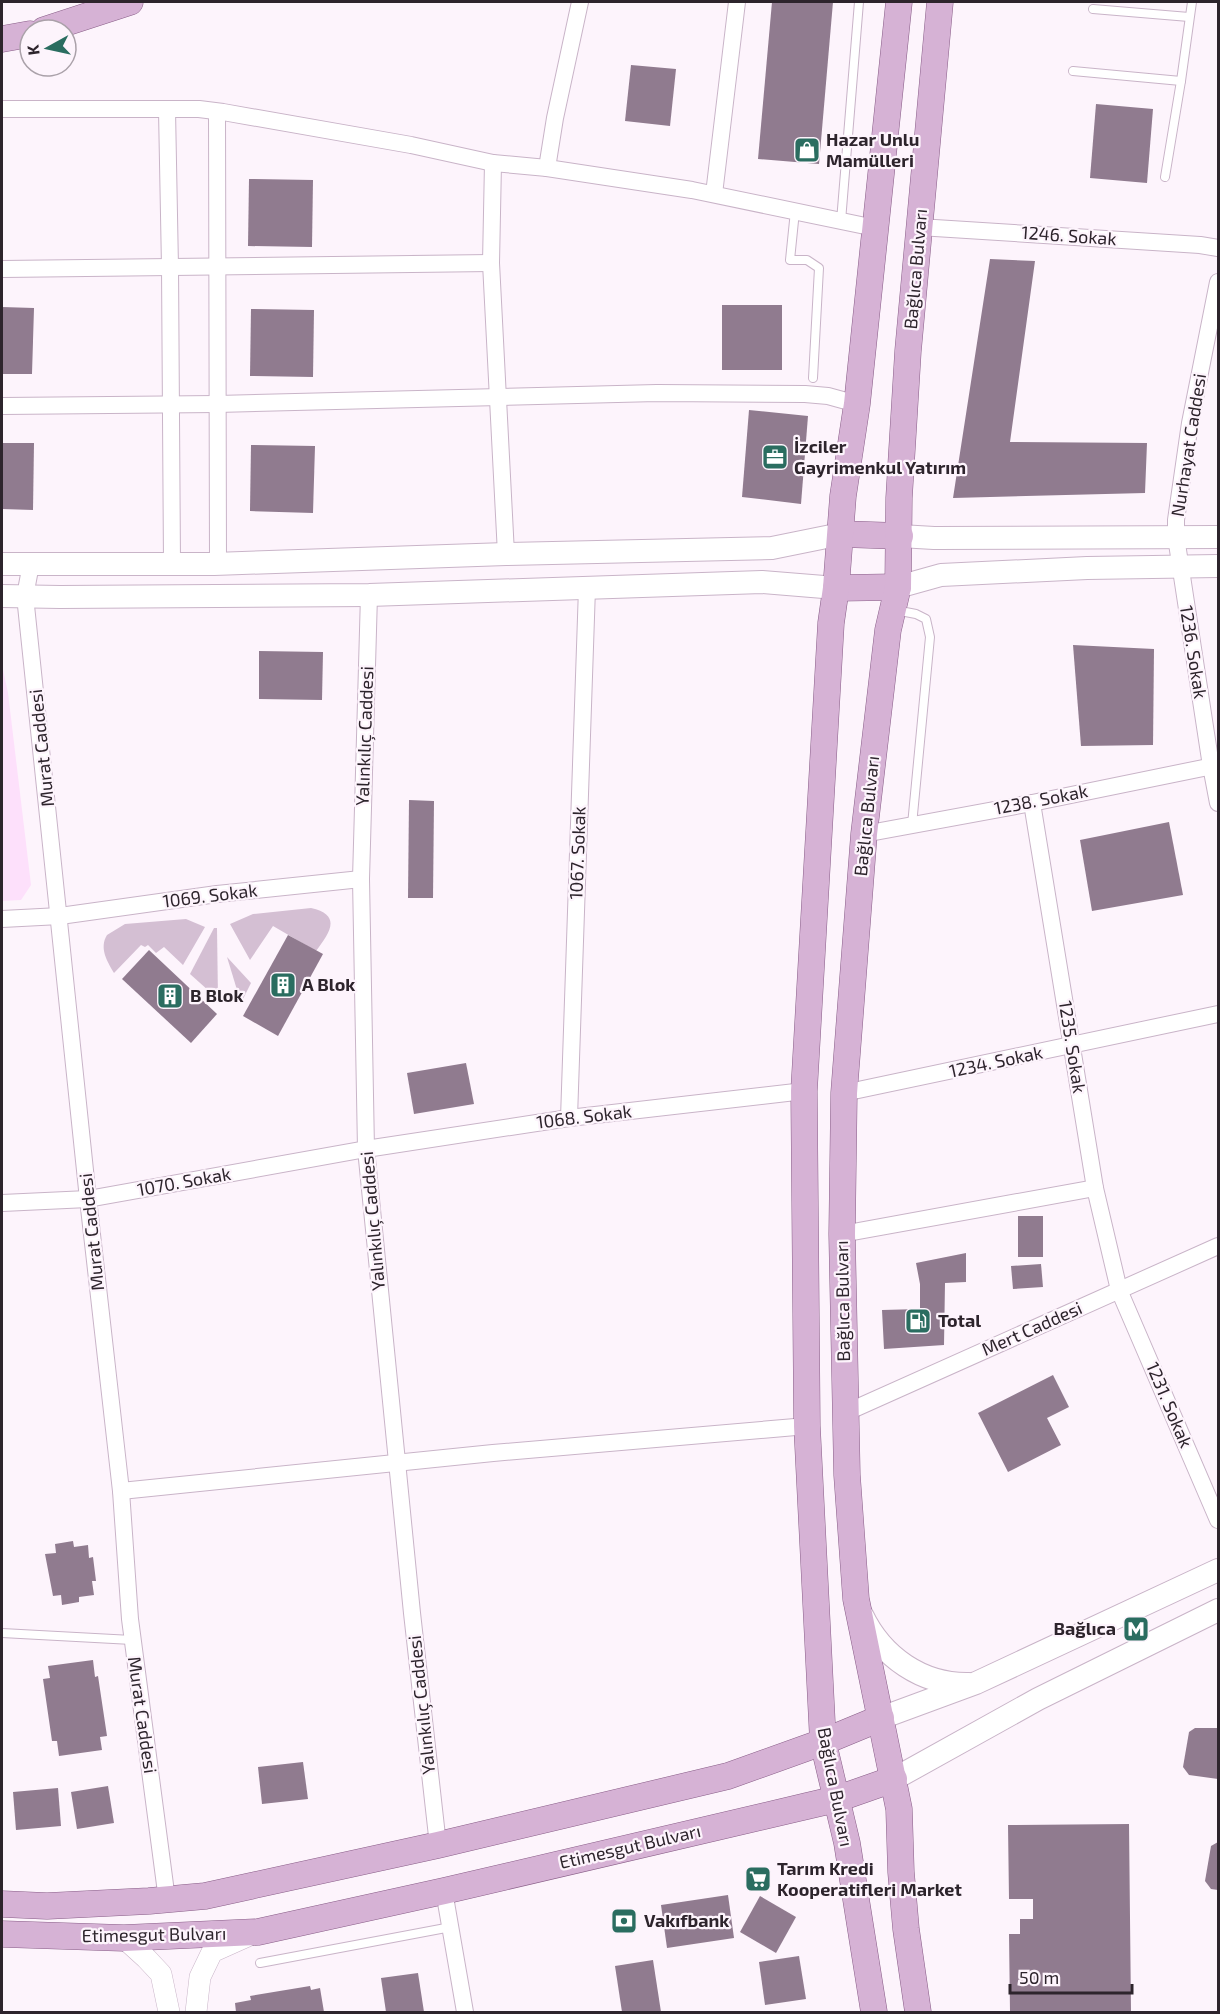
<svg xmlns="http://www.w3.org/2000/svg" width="1220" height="2014" viewBox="0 0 1220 2014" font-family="'Exo 2',sans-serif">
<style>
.built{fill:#fde0fb}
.green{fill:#d4bfd3}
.building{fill:#907b8f}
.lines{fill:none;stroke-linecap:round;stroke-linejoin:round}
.service-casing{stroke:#c9b4c8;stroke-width:10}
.minor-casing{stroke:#c9b4c8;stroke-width:18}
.tertiary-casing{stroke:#c9b4c8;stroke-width:22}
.secondary-casing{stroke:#c9b4c8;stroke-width:24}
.primary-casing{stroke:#895e88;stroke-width:27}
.service{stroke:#fff;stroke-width:8}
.minor{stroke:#fff;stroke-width:16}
.tertiary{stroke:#fff;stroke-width:21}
.secondary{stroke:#fff;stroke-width:22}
.primary{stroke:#d6b2d5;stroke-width:26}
.labels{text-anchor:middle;stroke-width:4.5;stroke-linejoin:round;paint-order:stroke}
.poi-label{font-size:18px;font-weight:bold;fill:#2d242c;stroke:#fdf4fc;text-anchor:start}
.street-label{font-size:18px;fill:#2d242c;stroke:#fdf4fc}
</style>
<rect width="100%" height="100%" fill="#fdf4fc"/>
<polygon class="built" points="2,665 8,693 31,885 21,900 2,901"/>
<g class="green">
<path d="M 311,908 C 343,915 329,934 316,951 L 273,926 L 250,960 L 230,924 L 253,914 Z"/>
<path d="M 186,919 L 205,927 L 183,965 L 164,947 L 156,953 L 148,945 L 145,947 L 141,945 L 114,973 C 107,961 99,948 107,935 L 125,924 Z"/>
<polygon points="214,928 217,928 218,999 190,974"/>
<polygon points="227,957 251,983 241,1003"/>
</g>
<g class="building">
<polygon points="772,2 833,2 819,164 758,159"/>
<polygon points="631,65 676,69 670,126 625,121"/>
<polygon points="1096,104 1153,109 1147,183 1090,178"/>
<polygon points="249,179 313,180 312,247 248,246"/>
<polygon points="990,259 1035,261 1010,442 1147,443 1145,493 953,498"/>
<rect x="722" y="305" width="60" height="65"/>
<polygon points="2,307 34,308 32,374 2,374"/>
<polygon points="251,309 314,310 313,377 250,376"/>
<polygon points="749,410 808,416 801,504 742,497"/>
<polygon points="2,443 34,443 33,510 2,509"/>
<polygon points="251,445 315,446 313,513 250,511"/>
<polygon points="1073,645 1154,649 1153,745 1081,746"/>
<polygon points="259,651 323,652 322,700 259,699"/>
<polygon points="409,800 434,801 433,898 408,898"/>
<polygon points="1169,822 1183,895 1092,911 1080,840"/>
<polygon points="288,935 323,954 278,1036 243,1016"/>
<polygon points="149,950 217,1014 191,1043 122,979"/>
<polygon points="466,1063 474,1104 414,1114 407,1073"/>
<rect x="1018" y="1216" width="25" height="41"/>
<polygon points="966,1253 966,1282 945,1283 944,1345 884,1349 882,1310 920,1309 920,1284 916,1263"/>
<polygon points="1041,1264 1043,1287 1013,1289 1011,1266"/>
<polygon points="1053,1375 1069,1407 1047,1418 1061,1445 1008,1472 978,1413"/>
<polygon points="73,1541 74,1547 88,1545 89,1558 93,1557 96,1581 92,1581 94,1595 79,1597 79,1602 62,1605 61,1595 53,1596 45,1554 56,1553 55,1544"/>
<polygon points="93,1660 95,1677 98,1676 107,1736 100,1737 102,1750 59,1756 57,1741 52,1741 43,1679 50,1678 48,1666"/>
<polygon points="1195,1728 1218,1728 1218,1779 1189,1775 1183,1767 1189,1732"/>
<polygon points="303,1762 308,1799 262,1804 258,1767"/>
<polygon points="108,1786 114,1823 77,1829 71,1792"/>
<polygon points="58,1788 61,1826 16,1830 13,1792"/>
<polygon points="1129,1824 1131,2012 1010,2012 1009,1934 1020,1934 1020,1919 1033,1919 1033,1899 1009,1899 1008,1825"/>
<polygon points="1218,1842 1218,1890 1211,1889 1205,1881 1211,1846"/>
<polygon points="728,1895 734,1938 667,1948 661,1905"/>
<polygon points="760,1896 796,1917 776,1953 740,1932"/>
<polygon points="799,1956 806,1999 765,2005 759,1962"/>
<polygon points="653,1960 661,2012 622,2012 615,1966"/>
<polygon points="418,1973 424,2012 386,2012 381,1978"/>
<polygon points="310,1986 311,1990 320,1988 324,2012 236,2012 235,2003 251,2000 250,1996"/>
</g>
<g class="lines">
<defs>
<g id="service">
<polyline points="1093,9 1189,17"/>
<polyline points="1073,71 1181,81"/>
<polyline points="1165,177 1181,81 1192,2"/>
<polyline points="795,211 790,260 807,260 819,268 813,378"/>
<polyline points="841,221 859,2"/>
<polyline points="895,610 916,614 926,619 930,637 912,825"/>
<polyline points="2,1633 132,1640"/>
<polyline points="260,1963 451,1927"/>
</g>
<g id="minor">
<polyline points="2,109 199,109 223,112 411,145 493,163 547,168 692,190 875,228"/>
<polyline points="167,110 170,267 172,564"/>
<polyline points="217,112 218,564"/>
<polyline points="493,163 491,263 506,554"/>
<polyline points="547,168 555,118 580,2"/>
<polyline points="714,194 737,2"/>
<polyline points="919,227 1200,245 1218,248"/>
<polyline points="2,269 491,263"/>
<polyline points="1218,282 1190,423 1176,520 1176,537 1211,766 1218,803"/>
<polyline points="2,406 217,404 657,393 805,394 828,396 857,404"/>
<polyline points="31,564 25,596 88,1199 121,1491 130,1619 167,1900"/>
<polyline points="369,595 361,879 366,1149 412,1613 438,1845"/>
<polyline points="1032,803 1095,1188 1119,1290 1218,1520"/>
<polyline points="864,834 1032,803 1218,765"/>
<polyline points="2,919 60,916 217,894 361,879"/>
<polyline points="844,1093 1218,1014"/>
<polyline points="569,1118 587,588"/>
<polyline points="2,1203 88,1199 366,1149 569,1118 804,1091"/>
<polyline points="842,1234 1095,1188"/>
<polyline points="845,1413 1218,1246"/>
<polyline points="121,1491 493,1453 807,1426"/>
<polyline points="444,1891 465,2012"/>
</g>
<g id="tertiary">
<polyline points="124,1938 146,1958 161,1974 169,2012"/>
<polyline points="196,2012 200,1977 212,1952 250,1935"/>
</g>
<g id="secondary">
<polyline points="900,536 934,538 1218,537"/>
<polyline points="2,564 214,564 506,554 772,548 841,534"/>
<polyline points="898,587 941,575 1087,568 1218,566"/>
<polyline points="2,596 60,597 369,595 762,582 836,588"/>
<path d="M 862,1615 C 882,1657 922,1685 969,1684"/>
<polyline points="881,1718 976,1683 1218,1570"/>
<polyline points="894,1779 1038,1699 1218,1610"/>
</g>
<g id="primary">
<polyline points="44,30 130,2"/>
<polyline points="2,39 30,34"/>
<polyline points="841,534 900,536"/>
<polyline points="836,588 898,587"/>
<polyline points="2,1904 47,1906 149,1901 205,1896 438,1845 728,1776 823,1742 881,1718"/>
<polyline points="2,1934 124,1938 258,1932 444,1891 807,1806 837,1799 894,1779"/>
<polyline points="874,2012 847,1843 823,1742 807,1426 804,1091 831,623 836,588 843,496 857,404 899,2"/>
<polyline points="918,2012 906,1929 901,1872 899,1809 856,1599 847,1475 842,1234 844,1093 864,834 888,630 898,587 899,498 908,351 940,2"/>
</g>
</defs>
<use href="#service" class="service-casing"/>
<use href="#minor" class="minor-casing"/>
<use href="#tertiary" class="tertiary-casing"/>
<use href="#secondary" class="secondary-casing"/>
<use href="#primary" class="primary-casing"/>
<use href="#service" class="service"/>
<use href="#minor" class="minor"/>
<use href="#tertiary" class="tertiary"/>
<use href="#secondary" class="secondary"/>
<use href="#primary" class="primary"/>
</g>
<defs>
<symbol id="shop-square" viewBox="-11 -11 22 22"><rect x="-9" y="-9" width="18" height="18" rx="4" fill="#2a6d60" stroke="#fdf4fc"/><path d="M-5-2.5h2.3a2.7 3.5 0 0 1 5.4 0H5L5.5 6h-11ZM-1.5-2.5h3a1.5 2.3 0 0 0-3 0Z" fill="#fff"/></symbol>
<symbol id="office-square" viewBox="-11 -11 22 22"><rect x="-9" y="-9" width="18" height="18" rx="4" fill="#2a6d60" stroke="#fdf4fc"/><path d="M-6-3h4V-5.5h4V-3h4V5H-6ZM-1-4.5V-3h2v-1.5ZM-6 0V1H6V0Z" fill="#fff"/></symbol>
<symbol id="building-square" viewBox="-11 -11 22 22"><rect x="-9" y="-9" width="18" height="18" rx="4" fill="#2a6d60" stroke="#fdf4fc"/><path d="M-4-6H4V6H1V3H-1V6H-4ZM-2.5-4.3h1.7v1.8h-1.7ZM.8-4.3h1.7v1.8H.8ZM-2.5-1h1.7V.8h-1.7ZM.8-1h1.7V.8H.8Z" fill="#fff"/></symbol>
<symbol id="fuel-square" viewBox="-11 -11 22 22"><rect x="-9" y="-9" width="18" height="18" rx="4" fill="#2a6d60" stroke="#fdf4fc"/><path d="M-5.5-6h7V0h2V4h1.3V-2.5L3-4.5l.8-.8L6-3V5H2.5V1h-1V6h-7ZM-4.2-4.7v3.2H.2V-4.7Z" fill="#fff"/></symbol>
<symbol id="metro-square" viewBox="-11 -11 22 22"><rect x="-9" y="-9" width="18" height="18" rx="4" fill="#2a6d60" stroke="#fdf4fc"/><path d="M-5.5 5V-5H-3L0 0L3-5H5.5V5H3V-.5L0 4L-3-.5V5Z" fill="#fff"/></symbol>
<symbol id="supermarket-square" viewBox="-11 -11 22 22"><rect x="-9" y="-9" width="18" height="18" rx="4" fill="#2a6d60" stroke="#fdf4fc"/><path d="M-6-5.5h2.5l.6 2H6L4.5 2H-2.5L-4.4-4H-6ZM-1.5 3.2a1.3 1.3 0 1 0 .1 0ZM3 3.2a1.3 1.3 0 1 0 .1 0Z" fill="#fff"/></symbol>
<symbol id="bank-square" viewBox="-11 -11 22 22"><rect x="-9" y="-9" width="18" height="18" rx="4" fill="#2a6d60" stroke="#fdf4fc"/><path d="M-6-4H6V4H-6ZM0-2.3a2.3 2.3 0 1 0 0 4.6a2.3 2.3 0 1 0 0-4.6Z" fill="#fff"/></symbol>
</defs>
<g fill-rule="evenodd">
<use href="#shop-square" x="792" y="135" width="30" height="30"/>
<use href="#office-square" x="760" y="442" width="30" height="30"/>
<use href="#building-square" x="268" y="970" width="30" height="30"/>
<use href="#building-square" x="155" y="981" width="30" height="30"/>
<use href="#fuel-square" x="903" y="1306" width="30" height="30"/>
<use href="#metro-square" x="1121" y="1614" width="30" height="30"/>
<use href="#supermarket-square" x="743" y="1864" width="30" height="30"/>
<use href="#bank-square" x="609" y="1906" width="30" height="30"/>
</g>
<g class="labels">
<g class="poi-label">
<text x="826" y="146">Hazar Unlu<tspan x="826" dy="21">Mamülleri</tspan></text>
<text x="794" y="453">İzciler<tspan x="794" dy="21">Gayrimenkul Yatırım</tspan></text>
<text x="302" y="991">A Blok</text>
<text x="190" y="1002">B Blok</text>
<text x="938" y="1327">Total</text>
<text x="1116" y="1635" text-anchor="end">Bağlıca</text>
<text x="777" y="1875">Tarım Kredi<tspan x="777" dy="21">Kooperatifleri Market</tspan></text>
<text x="644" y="1927">Vakıfbank</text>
</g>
<g class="street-label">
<text transform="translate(1069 236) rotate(4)" y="6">1246. Sokak</text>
<text transform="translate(916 269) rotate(-85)" y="6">Bağlıca Bulvarı</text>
<text transform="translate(1189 445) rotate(-81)" y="6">Nurhayat Caddesi</text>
<text transform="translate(1193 652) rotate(81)" y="6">1236. Sokak</text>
<text transform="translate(365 736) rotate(-88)" y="6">Yalınkılıç Caddesi</text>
<text transform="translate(42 748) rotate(-96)" y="6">Murat Caddesi</text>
<text transform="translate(1041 800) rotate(-11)" y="6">1238. Sokak</text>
<text transform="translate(867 816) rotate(-84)" y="6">Bağlıca Bulvarı</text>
<text transform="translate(578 853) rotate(-88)" y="6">1067. Sokak</text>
<text transform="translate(210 896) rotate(-7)" y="6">1069. Sokak</text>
<text transform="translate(1072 1047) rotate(81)" y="6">1235. Sokak</text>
<text transform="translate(996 1062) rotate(-12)" y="6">1234. Sokak</text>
<text transform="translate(584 1117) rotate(-7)" y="6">1068. Sokak</text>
<text transform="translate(184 1182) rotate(-10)" y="6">1070. Sokak</text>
<text transform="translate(373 1221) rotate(-95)" y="6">Yalınkılıç Caddesi</text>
<text transform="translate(92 1232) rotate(-96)" y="6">Murat Caddesi</text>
<text transform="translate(843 1301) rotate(-91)" y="6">Bağlıca Bulvarı</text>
<text transform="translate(1032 1329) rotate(-24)" y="6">Mert Caddesi</text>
<text transform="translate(1169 1405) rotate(67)" y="6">1231. Sokak</text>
<text transform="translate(422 1705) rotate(-96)" y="6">Yalınkılıç Caddesi</text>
<text transform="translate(142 1715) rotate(82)" y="6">Murat Caddesi</text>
<text transform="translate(835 1787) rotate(79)" y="6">Bağlıca Bulvarı</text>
<text transform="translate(630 1847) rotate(-13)" y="6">Etimesgut Bulvarı</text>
<text transform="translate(154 1935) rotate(-1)" y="6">Etimesgut Bulvarı</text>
</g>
</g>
<rect width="1220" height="2014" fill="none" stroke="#2d242c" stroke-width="6"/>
<g transform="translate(48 48) rotate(262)"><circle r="28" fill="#fdf4fc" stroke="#aaa1a9" stroke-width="1.5"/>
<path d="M0-4.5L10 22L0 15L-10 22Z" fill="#2a6d60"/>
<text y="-9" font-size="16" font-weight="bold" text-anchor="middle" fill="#2d242c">K</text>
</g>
<path d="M1010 1984v9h122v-9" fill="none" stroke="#2d242c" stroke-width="3"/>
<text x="1019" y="1984" font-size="18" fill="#2d242c" stroke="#fdf4fc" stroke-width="4.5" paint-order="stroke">50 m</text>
</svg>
